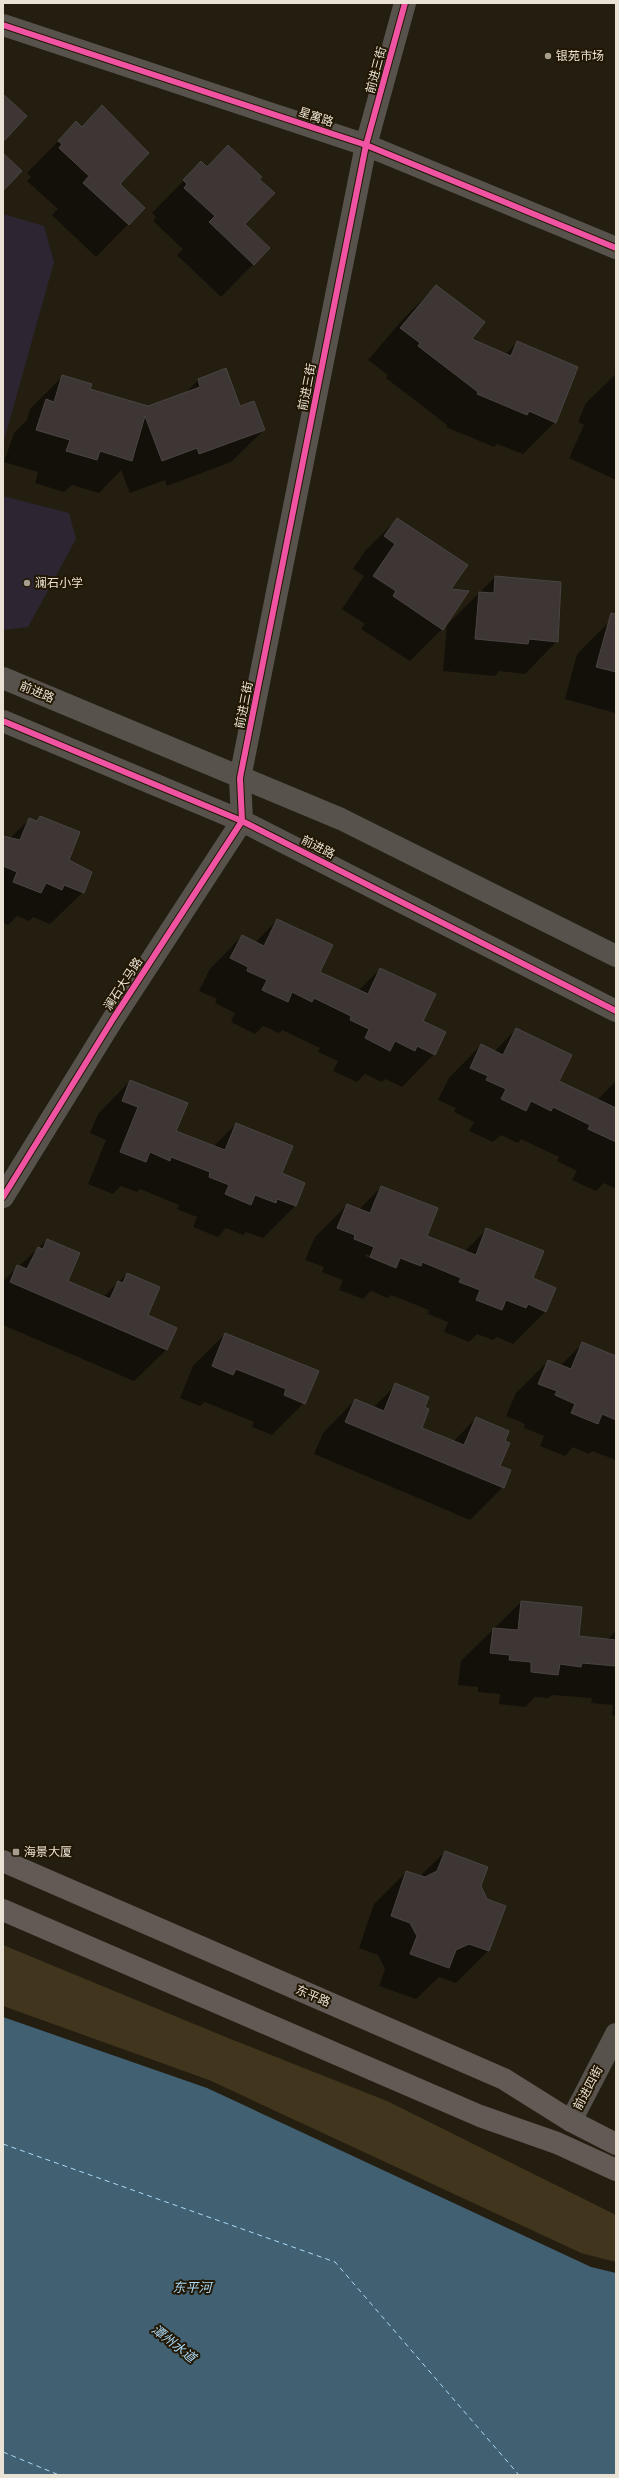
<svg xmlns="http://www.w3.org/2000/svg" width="619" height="2478" viewBox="0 0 619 2478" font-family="Quicksand,'Noto Sans SC',sans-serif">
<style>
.education{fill:#2d2531}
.green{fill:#42351d}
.water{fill:#416072}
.shadow{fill:#0007;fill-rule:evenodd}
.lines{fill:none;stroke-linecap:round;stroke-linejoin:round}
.ferry{stroke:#aadaf9;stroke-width:1;stroke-dasharray:5 4;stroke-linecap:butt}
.building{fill:#3d3634;stroke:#4a4442}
.minor{stroke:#58524d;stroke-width:22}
.major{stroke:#615a55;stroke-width:22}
.cycleway-casing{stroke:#221702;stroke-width:8}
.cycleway{stroke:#f153a3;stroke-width:6}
.poi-dot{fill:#a59e90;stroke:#221702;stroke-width:1.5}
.labels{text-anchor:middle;stroke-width:4;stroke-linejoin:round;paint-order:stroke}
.poi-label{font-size:12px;fill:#eae3d5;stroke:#221702;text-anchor:start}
.street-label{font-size:12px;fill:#eae3d5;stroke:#221702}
.water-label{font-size:13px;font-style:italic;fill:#aadaf9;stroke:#221702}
</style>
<rect width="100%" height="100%" fill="#241e11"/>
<g class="education">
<polygon points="3,214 44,226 54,262 3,444"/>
<polygon points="3,496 69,513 76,539 28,627 3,630"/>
</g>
<polygon class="green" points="3,1945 228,2038 387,2101 616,2215 616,2262 581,2253 209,2080 3,2006"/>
<polygon class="water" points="3,2017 207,2088 591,2267 616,2273 616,2475 3,2475"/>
<g class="shadow">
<polygon points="102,107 118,184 144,208 96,257 52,215 58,209 27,181 31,177 27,173 76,123 81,128"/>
<polygon points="201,163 244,224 269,248 221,297 177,255 183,249 153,221 156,217 152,213"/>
<polygon points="436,286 470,340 505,355 517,342 555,422 523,454 497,444 494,447 446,427 447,425 386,378 388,375 368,360 404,318"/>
<polygon points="225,370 239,407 264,430 231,462 167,486 165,480 130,493 121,470 99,493 72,485 64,492 35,483 38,472 4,462 14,433 27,420 30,409 62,377 89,390 148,407 184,394 198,380"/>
<polygon points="616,374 616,480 569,458 584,425 578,422 586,403"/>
<polygon points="397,519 450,590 442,629 410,661 361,629 365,624 342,609 364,576 353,569 365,551"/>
<polygon points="495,577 557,641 525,674 499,671 495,676 443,671 447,625"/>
<polygon points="609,622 616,622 615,713 565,699 577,654"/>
<polygon points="40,817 67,861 83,892 50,924 33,917 29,921 17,916 8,925 3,923 3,836 10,838 30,819 35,822"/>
<polygon points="277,920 319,973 358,991 380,969 422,1021 444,1032 434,1054 402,1087 385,1079 382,1082 365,1074 357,1082 333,1071 338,1061 318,1052 320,1048 282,1030 279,1033 263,1026 255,1034 231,1022 235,1013 215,1003 217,999 199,991 210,969 242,936 255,943"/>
<polygon points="516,1029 558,1082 597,1100 616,1081 616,1189 604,1183 596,1191 572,1180 577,1171 557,1161 559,1157 521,1139 518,1143 501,1135 493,1142 469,1131 474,1122 454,1112 456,1108 438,1100 449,1078 481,1045 494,1052"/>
<polygon points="130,1081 175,1131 213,1147 236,1124 281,1174 304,1183 295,1206 263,1238 246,1232 243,1235 226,1228 218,1237 193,1227 197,1217 177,1209 179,1205 140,1189 137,1192 121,1186 113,1194 88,1184 106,1140 90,1133 98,1114"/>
<path d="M 381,1187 L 426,1237 L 464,1252 L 487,1229 L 531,1279 L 546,1311 L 513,1344 L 497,1337 L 493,1340 L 477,1334 L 469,1342 L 444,1332 L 448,1322 L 428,1314 L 429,1310 L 391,1295 L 388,1298 L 371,1291 L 363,1299 L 339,1290 L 343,1280 L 322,1272 L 324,1267 L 305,1260 L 315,1237 L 347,1205 L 359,1210 ZM 366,1254 L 394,1266 L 392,1267 L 365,1256 Z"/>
<polygon points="47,1240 67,1282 103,1297 127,1274 147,1316 167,1349 134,1381 3,1325 3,1281"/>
<polygon points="225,1334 304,1403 272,1435 252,1427 254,1422 205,1402 200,1406 180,1398 193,1366"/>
<polygon points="583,1343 616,1357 616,1460 592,1451 589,1454 573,1447 565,1456 540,1446 544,1436 524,1428 525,1424 506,1416 516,1393 548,1361 560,1366"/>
<polygon points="396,1385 423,1408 421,1429 453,1442 476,1418 503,1442 499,1466 503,1487 470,1520 314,1454 323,1433 355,1400 373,1408"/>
<polygon points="521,1602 581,1607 578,1637 607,1640 616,1631 616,1716 612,1715 613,1705 591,1703 592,1698 552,1695 548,1698 535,1697 525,1707 499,1704 500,1694 478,1692 478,1687 458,1685 461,1661"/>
<polygon points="445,1852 480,1886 486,1900 505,1907 488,1951 456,1983 439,1977 416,1999 379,1986 385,1969 378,1955 359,1948 374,1904 406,1872 420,1876"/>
</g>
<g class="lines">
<g class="ferry">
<polyline points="3,2144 335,2262 519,2475"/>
<polyline points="3,2452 59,2475"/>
</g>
</g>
<g class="building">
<polygon points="3,94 27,116 3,142"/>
<polygon points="102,105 149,153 120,184 145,208 129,225 83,183 89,176 59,148 62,144 58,141 76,121 82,127"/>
<polygon points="228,145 262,177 259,179 275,193 245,224 270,248 254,265 209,222 215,216 184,188 187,184 183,180 201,161 207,167"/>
<polygon points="3,153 22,171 3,191"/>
<polygon points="436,285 485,322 472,339 511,356 517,341 578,367 556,423 529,411 527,415 477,394 478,392 418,346 420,343 400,328"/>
<polygon points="226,368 240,406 254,401 265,430 199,454 197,448 162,461 145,416 132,461 100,451 97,460 66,451 70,440 36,430 46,399 54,402 62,375 92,384 90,389 148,406 200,387 198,379"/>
<polygon points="397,518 468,565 451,589 469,591 443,630 393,596 396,591 373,576 395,544 384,536"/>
<polygon points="495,576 561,582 558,642 529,639 528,644 475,639 479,592 494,593"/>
<polygon points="611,613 616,614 616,672 596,667"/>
<polygon points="40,816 80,832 69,860 92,872 84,893 64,885 62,890 46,883 41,893 13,882 17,872 3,866 3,836 20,840 29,818 37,821"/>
<polygon points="277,919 333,945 320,972 368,994 380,968 436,994 423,1021 446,1032 435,1055 417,1046 415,1051 395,1041 390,1051 365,1038 369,1029 350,1020 351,1016 314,998 312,1002 292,992 288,1002 262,990 267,980 247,971 248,967 230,958 242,935 264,946"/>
<polygon points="516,1028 572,1055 559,1081 616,1108 616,1142 588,1129 590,1125 553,1107 551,1111 531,1101 526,1111 501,1099 506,1089 486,1080 488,1076 470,1068 481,1044 503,1055"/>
<polygon points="130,1080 188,1103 176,1131 225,1150 236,1123 293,1146 282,1173 305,1183 296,1206 277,1199 276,1203 255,1195 251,1205 225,1194 229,1185 209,1177 210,1172 171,1157 170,1161 150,1152 146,1162 120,1152 138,1107 122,1101"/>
<polygon points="381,1186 438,1208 427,1236 476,1255 486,1228 544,1251 533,1278 556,1288 546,1312 528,1304 526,1308 506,1300 502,1310 476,1300 480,1290 459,1282 461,1278 422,1262 421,1266 400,1258 396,1268 370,1257 374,1247 354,1239 355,1235 337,1228 347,1204 370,1213"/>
<polygon points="47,1239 80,1253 68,1281 110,1299 118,1281 123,1283 127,1273 160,1287 148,1315 177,1328 167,1350 10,1282 17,1265 27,1269 38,1247 43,1249"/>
<polygon points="225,1333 319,1371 305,1404 284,1395 286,1389 236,1369 233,1375 212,1366"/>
<polygon points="582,1342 616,1356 616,1420 602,1414 598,1424 571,1413 575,1404 555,1395 557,1391 538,1384 548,1360 571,1369"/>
<polygon points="395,1383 429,1397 425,1407 429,1409 422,1428 464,1445 476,1417 509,1431 505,1441 510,1443 500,1466 511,1470 504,1488 345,1422 355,1399 384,1411"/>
<polygon points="521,1601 582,1607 579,1636 616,1640 616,1666 582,1663 581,1667 560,1664 558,1675 531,1672 531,1662 509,1660 510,1655 490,1653 493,1628 518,1630"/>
<polygon points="445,1851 488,1867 481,1886 487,1899 506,1906 489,1951 469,1944 456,1950 449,1968 410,1954 417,1936 410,1923 391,1916 406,1871 425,1877 437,1871"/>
</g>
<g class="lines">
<g class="minor">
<polyline points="3,25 366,145 616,248"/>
<polyline points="3,678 341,819 616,956"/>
<polyline points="3,721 242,821 616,1011"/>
<polyline points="3,1197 113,1019 242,821 240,778 366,145 405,3"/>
<polyline points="571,2121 616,2034"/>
</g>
<g class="major">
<polyline points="3,1861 504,2079 571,2121 616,2144"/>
<polyline points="3,1910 480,2116 557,2143 616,2170"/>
</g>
<defs>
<g id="cycleway">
<polyline points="3,25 366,145 616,248"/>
<polyline points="3,721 242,821 616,1011"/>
<polyline points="3,1197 113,1019 242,821 240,778 366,145 405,3"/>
</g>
</defs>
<use href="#cycleway" class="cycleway-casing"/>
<use href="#cycleway" class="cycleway"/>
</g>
<g class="poi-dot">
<circle cx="548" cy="56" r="4"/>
<circle cx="27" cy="583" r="4"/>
<rect x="12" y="1848" width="8" height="8" rx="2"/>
</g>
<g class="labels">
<g class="poi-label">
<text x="556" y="60">银苑市场</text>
<text x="35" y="587">澜石小学</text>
<text x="24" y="1856">海景大厦</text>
</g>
<g class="street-label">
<text transform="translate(376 70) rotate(-75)" y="4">前进三街</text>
<text transform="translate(316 117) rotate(18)" y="4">星寓路</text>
<text transform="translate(307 387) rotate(-79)" y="4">前进三街</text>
<text transform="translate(37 692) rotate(23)" y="4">前进路</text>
<text transform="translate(244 705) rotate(-79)" y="4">前进三街</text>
<text transform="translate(318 847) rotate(27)" y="4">前进路</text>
<text transform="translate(123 984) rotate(-57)" y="4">澜石大马路</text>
<text transform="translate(313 1996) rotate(23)" y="4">东平路</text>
<text transform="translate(588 2088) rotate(-62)" y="4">前进四街</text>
</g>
<g class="water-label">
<text x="192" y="2292">东平河</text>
<text transform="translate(174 2343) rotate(38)" y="5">潭州水道</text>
</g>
</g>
<rect width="619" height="2478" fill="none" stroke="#eae3d5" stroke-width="8"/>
</svg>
